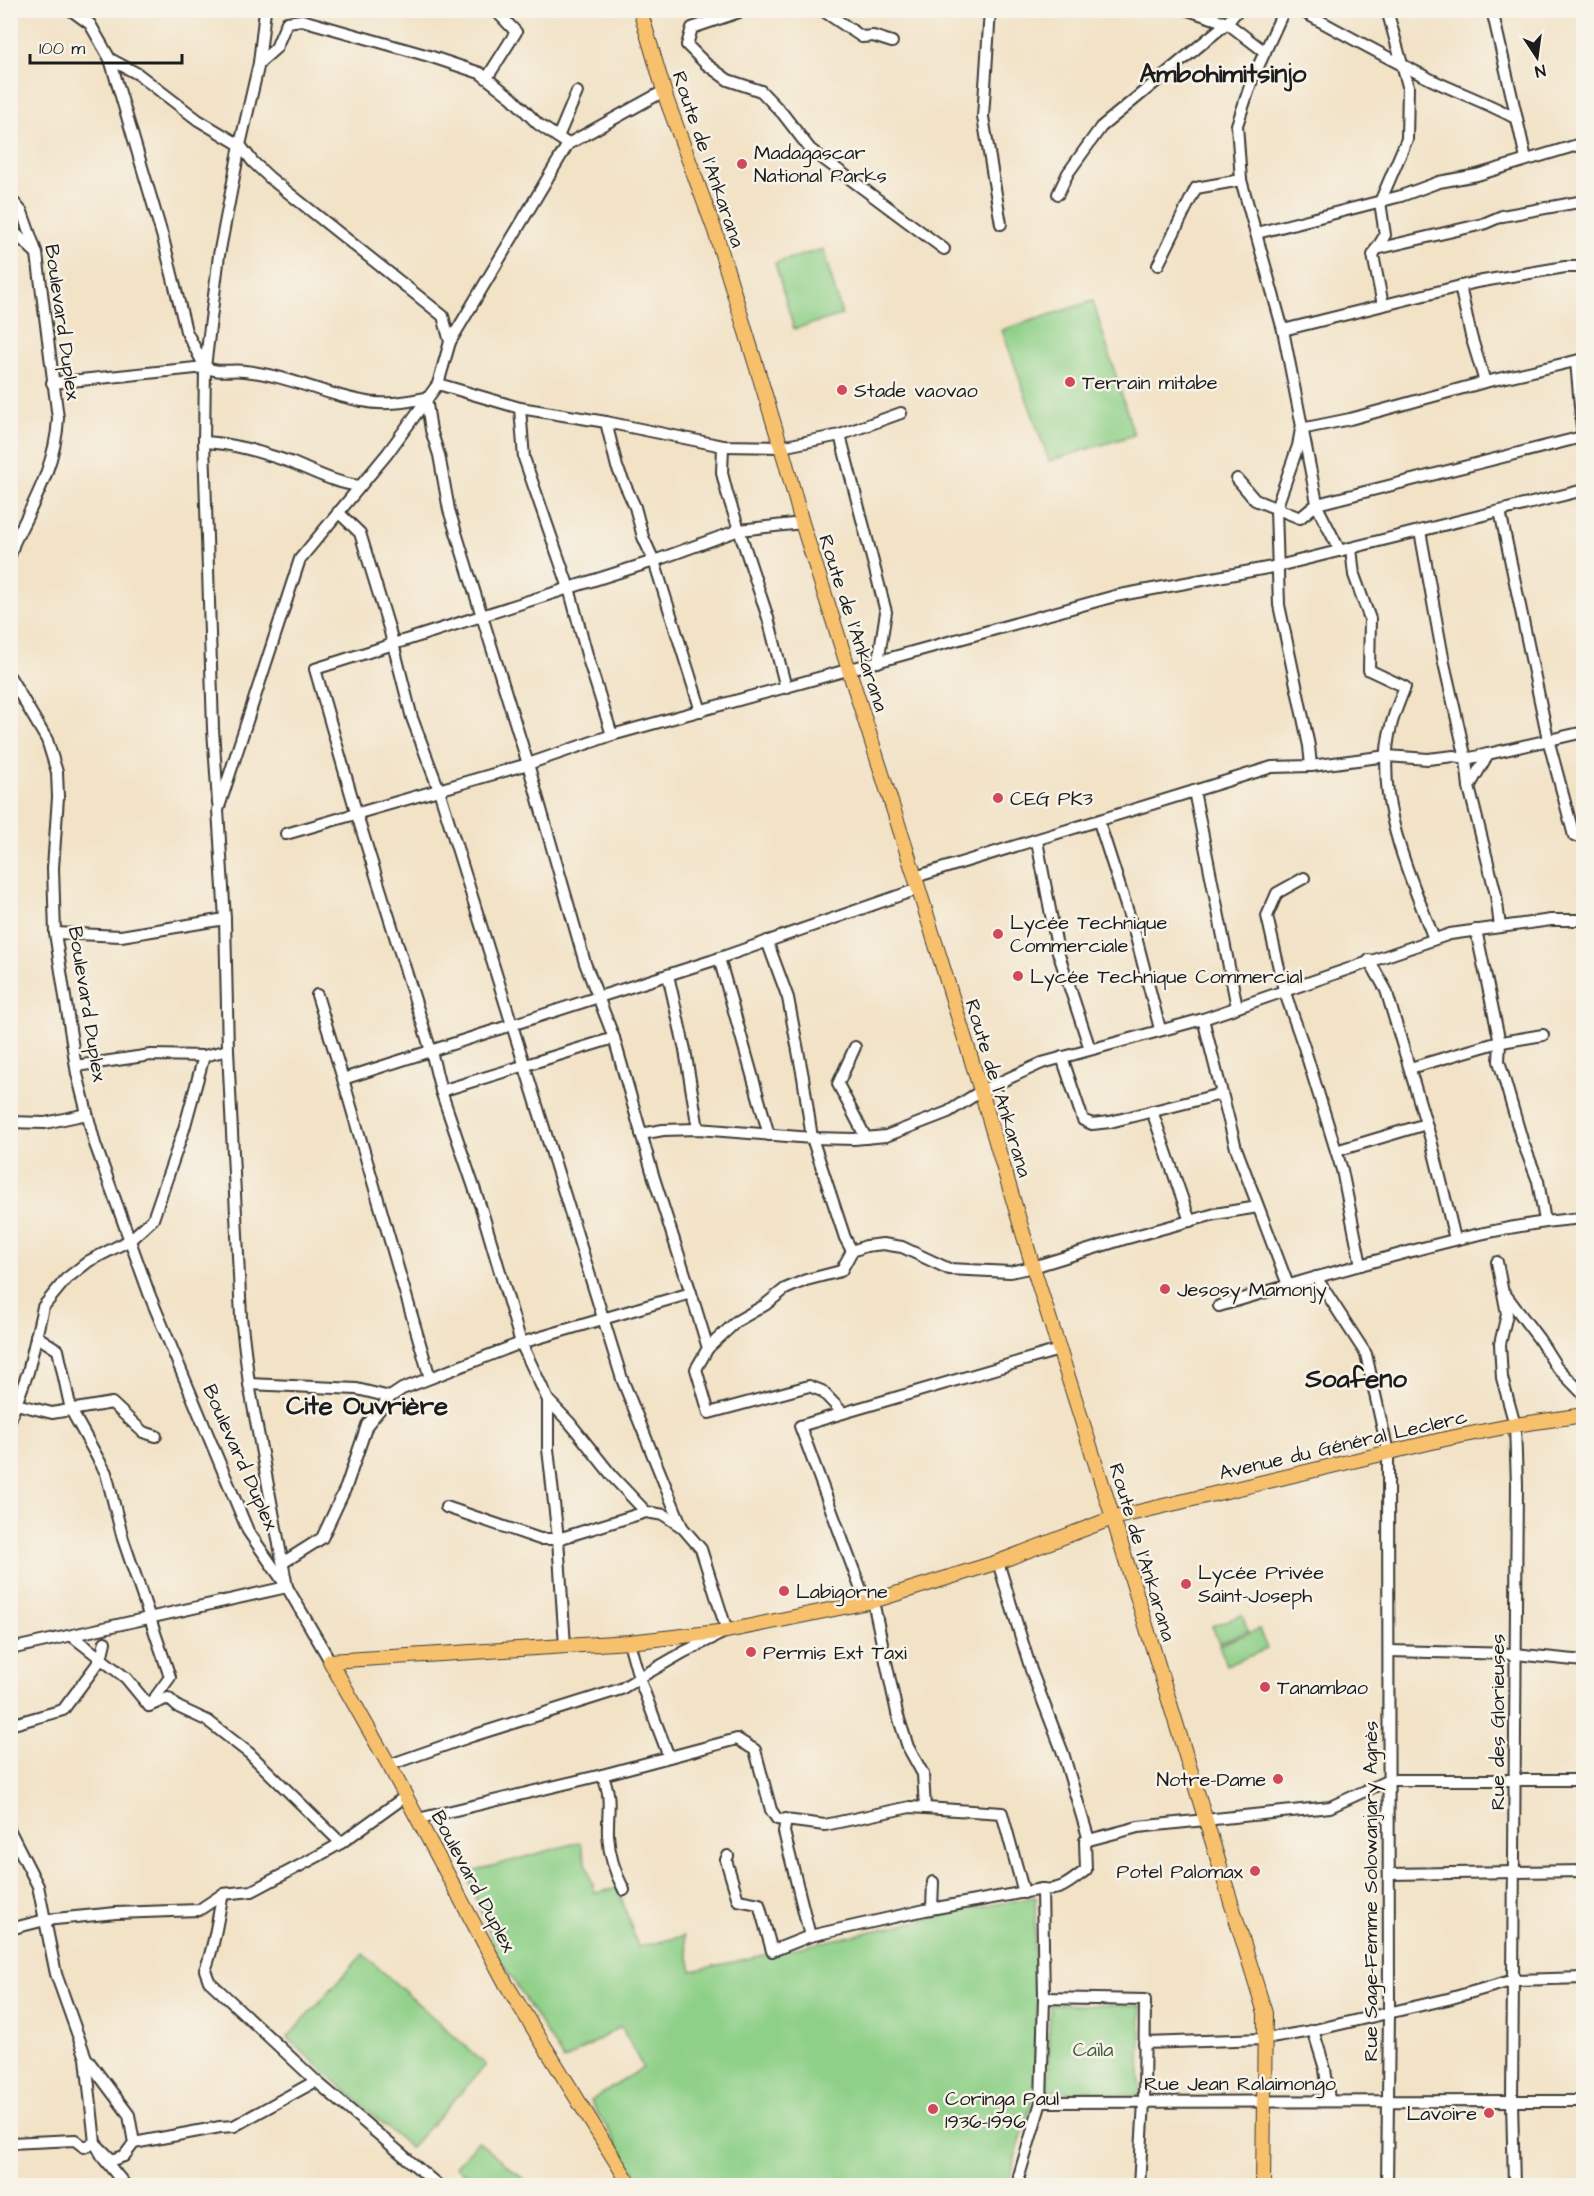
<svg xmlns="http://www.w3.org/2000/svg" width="1594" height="2196" viewBox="0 0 1594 2196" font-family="'Architects Daughter',sans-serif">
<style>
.green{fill:#8fd088;stroke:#567652;stroke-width:1.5}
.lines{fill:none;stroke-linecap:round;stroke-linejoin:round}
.minor-casing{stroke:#3c3a36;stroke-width:14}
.major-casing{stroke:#3c3a36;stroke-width:16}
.minor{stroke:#fff;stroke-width:10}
.major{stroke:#f7c06c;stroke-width:14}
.poi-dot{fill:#d1495b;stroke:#f7f3e8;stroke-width:2}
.labels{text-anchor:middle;stroke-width:5;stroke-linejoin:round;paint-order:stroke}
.poi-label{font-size:20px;fill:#1c1c1c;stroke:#f7f3e8;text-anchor:start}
.street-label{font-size:20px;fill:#1c1c1c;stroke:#f7f3e8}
.park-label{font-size:20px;fill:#445b42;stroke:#f7f3e8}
.district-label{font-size:26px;font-weight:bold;fill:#1c1c1c;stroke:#f7f3e8}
</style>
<rect width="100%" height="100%" fill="#f7f3e8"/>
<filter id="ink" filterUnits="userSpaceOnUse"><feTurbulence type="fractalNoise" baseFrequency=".0167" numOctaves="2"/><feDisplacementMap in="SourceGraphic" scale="12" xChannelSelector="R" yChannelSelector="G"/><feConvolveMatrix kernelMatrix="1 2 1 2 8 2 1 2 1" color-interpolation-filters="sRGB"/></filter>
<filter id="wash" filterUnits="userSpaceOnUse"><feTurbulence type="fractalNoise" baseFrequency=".008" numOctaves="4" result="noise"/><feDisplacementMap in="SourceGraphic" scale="24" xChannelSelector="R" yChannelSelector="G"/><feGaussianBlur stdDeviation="1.35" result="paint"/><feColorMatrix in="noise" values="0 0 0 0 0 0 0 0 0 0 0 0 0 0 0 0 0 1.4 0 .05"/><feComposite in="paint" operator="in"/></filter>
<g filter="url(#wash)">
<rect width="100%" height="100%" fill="#f2e2c6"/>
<g class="green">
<polygon points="823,249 842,315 794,329 775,263"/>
<polygon points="1093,301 1134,435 1049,461 1002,330"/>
<polygon points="1242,1615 1248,1631 1219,1643 1212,1626"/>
<polygon points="1259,1629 1267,1649 1227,1665 1219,1645"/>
<polygon points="580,1842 595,1893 618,1888 638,1947 684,1936 692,1971 986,1906 1036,1897 1034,1946 1037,2004 1034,2096 1011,2171 1010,2185 643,2185 590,2101 643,2068 621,2026 564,2061 498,1956 466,1873"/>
<polygon points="363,1954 486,2065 410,2148 287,2038"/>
<polygon points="1050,2004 1141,2006 1140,2096 1047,2091"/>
<polygon points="478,2141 527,2182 523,2185 479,2185 456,2166"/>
</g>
</g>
<g filter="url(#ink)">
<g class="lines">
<defs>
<g id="minor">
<polyline points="71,10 90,24 110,59 163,238 186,331 205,367"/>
<polyline points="745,10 692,28 687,45 706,64 728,80 761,91 783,114 810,149 944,249"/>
<polyline points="822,10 862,37 873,36 892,42"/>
<polyline points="990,10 983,117 1001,224"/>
<polyline points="1188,10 1227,23 1265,52"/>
<path d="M 1300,10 C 1344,34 1389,59 1434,81 C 1462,94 1490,104 1517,119 L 1526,159"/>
<polyline points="1492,10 1517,119"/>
<polyline points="110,59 138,74 198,120 240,145 253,162 270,178 443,316 450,342"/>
<polyline points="259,63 276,48 287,22 302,20 429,56 480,73 512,98 538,124 568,144"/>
<polyline points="487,78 516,32 498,13 499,10"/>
<polyline points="558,137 577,92"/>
<polyline points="1241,180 1283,330 1318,508 1340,551"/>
<polyline points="1058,194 1068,173 1101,127 1227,23 1238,10"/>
<path d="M 10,198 L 22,212 L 37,254 L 58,418 C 56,464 34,502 14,543 L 10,556"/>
<polyline points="10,228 35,252"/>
<polyline points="1257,233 1401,196 1439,182 1477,175 1584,143"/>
<polyline points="1376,249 1483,224 1502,216 1584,201"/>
<polyline points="1158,265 1196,188 1241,180 1237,125 1252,80 1284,10"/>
<polyline points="1460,286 1471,336 1485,382"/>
<polyline points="1383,305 1373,255 1385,235 1380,202 1407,139 1408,86 1387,10"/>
<polyline points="1283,330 1477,282 1565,267 1584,267"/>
<polyline points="1576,361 1584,451"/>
<path d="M 52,383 L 205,367 C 218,374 231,369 245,371 C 286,375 323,394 362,401 C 383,406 405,402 426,398 L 431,430 L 439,455 L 449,510 L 528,764 L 585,963 L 614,1038 L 653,1175 L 691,1293 L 521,1343 L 402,1389 L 390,1397 L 367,1425 L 346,1487 L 322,1538 L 284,1562"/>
<polyline points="438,384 520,408 606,422 723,446 781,447 840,435 901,413"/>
<polyline points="520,408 524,458 569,588 589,662 612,735"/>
<polyline points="606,422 617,467 635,507 643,537 654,561 701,711"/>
<polyline points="840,435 886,612 878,662"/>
<path d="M 204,442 C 233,443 263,453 290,462 C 313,471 334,483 360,486"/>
<polyline points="723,446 722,473 727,493 768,618 786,688"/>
<polyline points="1237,479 1255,500 1300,518 1317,504 1582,437"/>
<polyline points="1500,511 1548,739 1574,836 1584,834"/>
<polyline points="338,512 360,533 389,628 412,718 439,790 622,1379 682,1527 701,1549 727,1631 684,1652 639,1678 669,1757"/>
<polyline points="1420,531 1444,663 1466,759 1469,787"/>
<path d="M 1351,548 L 1354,575 L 1370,619 L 1369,670 L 1405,687 C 1400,700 1394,713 1391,726 C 1373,798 1409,873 1434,939"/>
<polyline points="10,677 47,740 57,772 58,797 53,868 55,933 77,1074 95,1144 150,1296 248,1531 287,1587 330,1661"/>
<polyline points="1311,766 1387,756 1428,759 1454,756 1466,759 1488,754"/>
<polyline points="1194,791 1237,1007"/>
<polyline points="218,803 213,729 204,442 205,367 219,255 240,145 259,63 265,10"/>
<polyline points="1099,822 1136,937 1160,1029"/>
<polyline points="286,834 528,764 612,735 1115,596 1278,566 1584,490"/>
<polyline points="1037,841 1058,952 1090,1049"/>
<polyline points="915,877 1272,767 1311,766 1309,746 1279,605 1276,509 1298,446 1301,429 1350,419 1485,382 1584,359"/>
<polyline points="1304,878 1277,893 1267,916 1284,990 1304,1047 1342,1170 1361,1265"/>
<polyline points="1500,927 1496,895 1469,787 1488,754 1584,732"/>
<polyline points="1476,930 1500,1043 1499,1061 1522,1140 1538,1181 1545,1221"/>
<polyline points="55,933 121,936 225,919"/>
<polyline points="719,958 769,1135"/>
<polyline points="1369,960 1386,990 1431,1140 1455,1239"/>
<polyline points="668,975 685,1050 698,1129"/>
<polyline points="317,995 343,1079 711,961 918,889"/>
<polyline points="1203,1019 1236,1148 1288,1285"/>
<polyline points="855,1047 838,1084 866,1138"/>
<polyline points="1062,1057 1083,1120 1092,1124 1110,1122 1221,1094"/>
<polyline points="76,1066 151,1055 204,1056 228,1050"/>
<polyline points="1410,1068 1496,1043 1543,1035"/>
<polyline points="343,1079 430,1378"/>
<polyline points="441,1091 614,1038"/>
<polyline points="1152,1111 1190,1221"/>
<polyline points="10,1122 45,1123 87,1114"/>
<polyline points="641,1134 663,1130 698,1129 812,1138 854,1139 886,1136 948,1112 981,1091 1042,1063 1203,1019 1450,934 1551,920 1584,920"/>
<polyline points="1336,1151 1426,1124"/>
<polyline points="852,1251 866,1246 883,1244 902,1247 949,1269 1010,1272 1033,1267 1124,1239 1215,1214 1258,1207"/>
<polyline points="1497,1262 1507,1314 1500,1344 1502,1378 1515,1425 1517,1485 1512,2101 1514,2186"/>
<polyline points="1316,1277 1366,1354 1388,1452 1389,2012 1387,2186"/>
<polyline points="691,1293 708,1348 696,1369 709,1413 809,1386 822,1391 843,1413 1059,1350"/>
<polyline points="1505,1294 1539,1339 1556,1366 1584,1395"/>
<path d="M 1219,1306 C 1275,1289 1330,1273 1386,1258 C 1451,1240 1516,1223 1584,1218"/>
<polyline points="36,1336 58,1350 71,1410 106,1473 123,1539 170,1677 149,1706"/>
<polyline points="708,1348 737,1321 765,1305 785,1289 806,1280 841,1271 852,1251 845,1238 812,1138 803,1077 788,998 767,941"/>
<polyline points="249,1384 357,1389 390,1397"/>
<polyline points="548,1400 548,1449 558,1539 565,1646"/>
<polyline points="12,1401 16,1404 52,1413 112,1403 143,1432 156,1436"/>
<polyline points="843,1413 800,1426 866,1603"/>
<polyline points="10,1420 28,1372 43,1307 66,1279 89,1261 130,1240 153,1219 184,1129 204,1056"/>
<polyline points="446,1507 540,1539 558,1539 646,1512"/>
<polyline points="682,1527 664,1515 646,1512 613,1477 570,1423 548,1400 521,1343 482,1211 441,1091 431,1051 357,815 315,669 654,561 739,530 802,523"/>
<polyline points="998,1562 1031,1670 1063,1753 1089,1840"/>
<polyline points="873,1601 897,1713 908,1747 923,1774 925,1808"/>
<polyline points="72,1636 126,1678 149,1706 168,1698 178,1707 208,1721 249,1753 341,1843"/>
<polyline points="10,1649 287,1587 249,1384 241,1317 228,1050 225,919 218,810 300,559 387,454 438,384 450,342 568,144 664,91"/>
<polyline points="1389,1651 1515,1654 1584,1661"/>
<polyline points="10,1725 63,1710 101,1659 105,1642"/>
<polyline points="389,1765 472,1736 621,1689 639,1678 629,1642"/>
<path d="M 602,1775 C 613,1797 607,1812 608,1835 C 609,1854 615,1873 624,1890"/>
<polyline points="418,1819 602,1775 737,1739 755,1750 771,1810 777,1819 825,1825 910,1807 1002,1813 1024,1893"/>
<polyline points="786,1819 784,1832 810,1936 925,1910 1042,1889 1044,1998 1041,2102 1019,2176 1019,2186"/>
<polyline points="10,1831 38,1886 56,1974 86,2058 95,2143 104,2159 126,2186"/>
<polyline points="728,1856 726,1860 738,1900 759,1904 772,1951 810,1936"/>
<polyline points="1389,1874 1584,1871"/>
<path d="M 1042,1889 C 1061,1892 1071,1881 1086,1870 L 1085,1841 L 1138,1827 L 1330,1807 L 1389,1780 L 1584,1780"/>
<path d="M 223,1894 C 217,1919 215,1946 205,1970 L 209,1981 L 316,2081 L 439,2186"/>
<polyline points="932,1908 933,1882"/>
<polyline points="10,1929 45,1920 116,1913 199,1910 223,1894 252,1891 320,1855 341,1843 406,1796"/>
<polyline points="1044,1998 1145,2000 1144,2102 1139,2186"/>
<polyline points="1313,2030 1325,2069 1329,2100"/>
<polyline points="1144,2043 1265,2039 1306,2032 1448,1999 1514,1980 1584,1978"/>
<polyline points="87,2059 129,2115 134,2143"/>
<polyline points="1041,2102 1584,2101"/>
<polyline points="10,2143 75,2140 84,2147 95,2143 112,2160 124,2156 134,2143 220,2127 234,2126 316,2081"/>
</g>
<g id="major">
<polyline points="640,10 667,101 715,231 785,460 802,523 915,877 981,1091 1033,1267 1113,1518 1265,2013 1263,2186"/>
<polyline points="631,2186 506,1984 389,1765 330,1661 629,1642 727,1631 873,1601 998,1562 1113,1518 1445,1439 1515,1425 1584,1415"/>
</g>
</defs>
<use href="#minor" class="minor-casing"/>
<use href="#major" class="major-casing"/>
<use href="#minor" class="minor"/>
<use href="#major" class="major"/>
</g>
</g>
<g class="poi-dot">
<circle cx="742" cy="164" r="6"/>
<circle cx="1070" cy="382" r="6"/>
<circle cx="842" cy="390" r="6"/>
<circle cx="998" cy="798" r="6"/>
<circle cx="998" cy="934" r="6"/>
<circle cx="1018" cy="976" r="6"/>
<circle cx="1165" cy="1289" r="6"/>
<circle cx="1186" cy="1584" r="6"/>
<circle cx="784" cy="1591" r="6"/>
<circle cx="751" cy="1652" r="6"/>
<circle cx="1265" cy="1687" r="6"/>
<circle cx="1278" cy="1779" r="6"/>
<circle cx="1255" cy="1871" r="6"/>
<circle cx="933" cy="2109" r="6"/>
<circle cx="1489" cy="2113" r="6"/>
</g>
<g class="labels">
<g class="poi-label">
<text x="754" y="159">Madagascar<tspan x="754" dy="23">National Parks</tspan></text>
<text x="1082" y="389">Terrain mitabe</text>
<text x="854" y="397">Stade vaovao</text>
<text x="1010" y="805">CEG PK3</text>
<text x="1010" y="929">Lycée Technique<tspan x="1010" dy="23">Commerciale</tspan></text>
<text x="1030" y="983">Lycée Technique Commercial</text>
<text x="1177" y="1296">Jesosy Mamonjy</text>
<text x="1198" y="1579">Lycée Privée<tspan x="1198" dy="23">Saint-Joseph</tspan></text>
<text x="796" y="1598">Labigorne</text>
<text x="763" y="1659">Permis Ext Taxi</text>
<text x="1277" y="1694">Tanambao</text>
<text x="1266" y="1786" text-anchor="end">Notre-Dame</text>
<text x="1243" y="1878" text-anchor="end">Potel Palomax</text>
<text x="945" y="2105">Coringa Paul<tspan x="945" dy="23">1936-1996</tspan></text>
<text x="1477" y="2120" text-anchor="end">Lavoire</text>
</g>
<g class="street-label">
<text transform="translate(709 159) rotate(71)" y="7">Route de l'Ankarana</text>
<text transform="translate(63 322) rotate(82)" y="7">Boulevard Duplex</text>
<text transform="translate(854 623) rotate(72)" y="7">Route de l'Ankarana</text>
<text transform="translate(88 1004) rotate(81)" y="7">Boulevard Duplex</text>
<text transform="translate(999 1088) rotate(73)" y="7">Route de l'Ankarana</text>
<text transform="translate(1343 1444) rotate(-13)" y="7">Avenue du Général Leclerc</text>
<text transform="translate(241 1457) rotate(66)" y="7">Boulevard Duplex</text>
<text transform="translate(1143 1552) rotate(73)" y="7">Route de l'Ankarana</text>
<text transform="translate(1497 1722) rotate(-90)" y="7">Rue des Glorieuses</text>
<text transform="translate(474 1881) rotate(62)" y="7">Boulevard Duplex</text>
<text transform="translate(1370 1891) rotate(-90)" y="7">Rue Sage-Femme Solowanjary Agnès</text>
<text x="1240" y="2090">Rue Jean Ralaimongo</text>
</g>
<g class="park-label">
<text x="1093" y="2056">Caïla</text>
</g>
<g class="district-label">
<text x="1223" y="82">Ambohimitsinjo</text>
<text x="1356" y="1387">Soafeno</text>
<text x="367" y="1414">Cite Ouvrière</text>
</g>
</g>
<rect width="1594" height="2196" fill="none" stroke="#f7f3e8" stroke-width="36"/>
<g transform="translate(1537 57) rotate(167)" stroke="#f7f3e8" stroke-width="4.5" paint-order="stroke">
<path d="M0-4.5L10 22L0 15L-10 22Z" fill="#1c1c1c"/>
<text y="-9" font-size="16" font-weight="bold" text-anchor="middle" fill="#1c1c1c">N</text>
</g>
<path d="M30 54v9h152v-9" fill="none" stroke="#1c1c1c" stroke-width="3"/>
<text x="39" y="54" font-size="18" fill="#1c1c1c" stroke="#f7f3e8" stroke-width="4.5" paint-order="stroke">100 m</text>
</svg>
